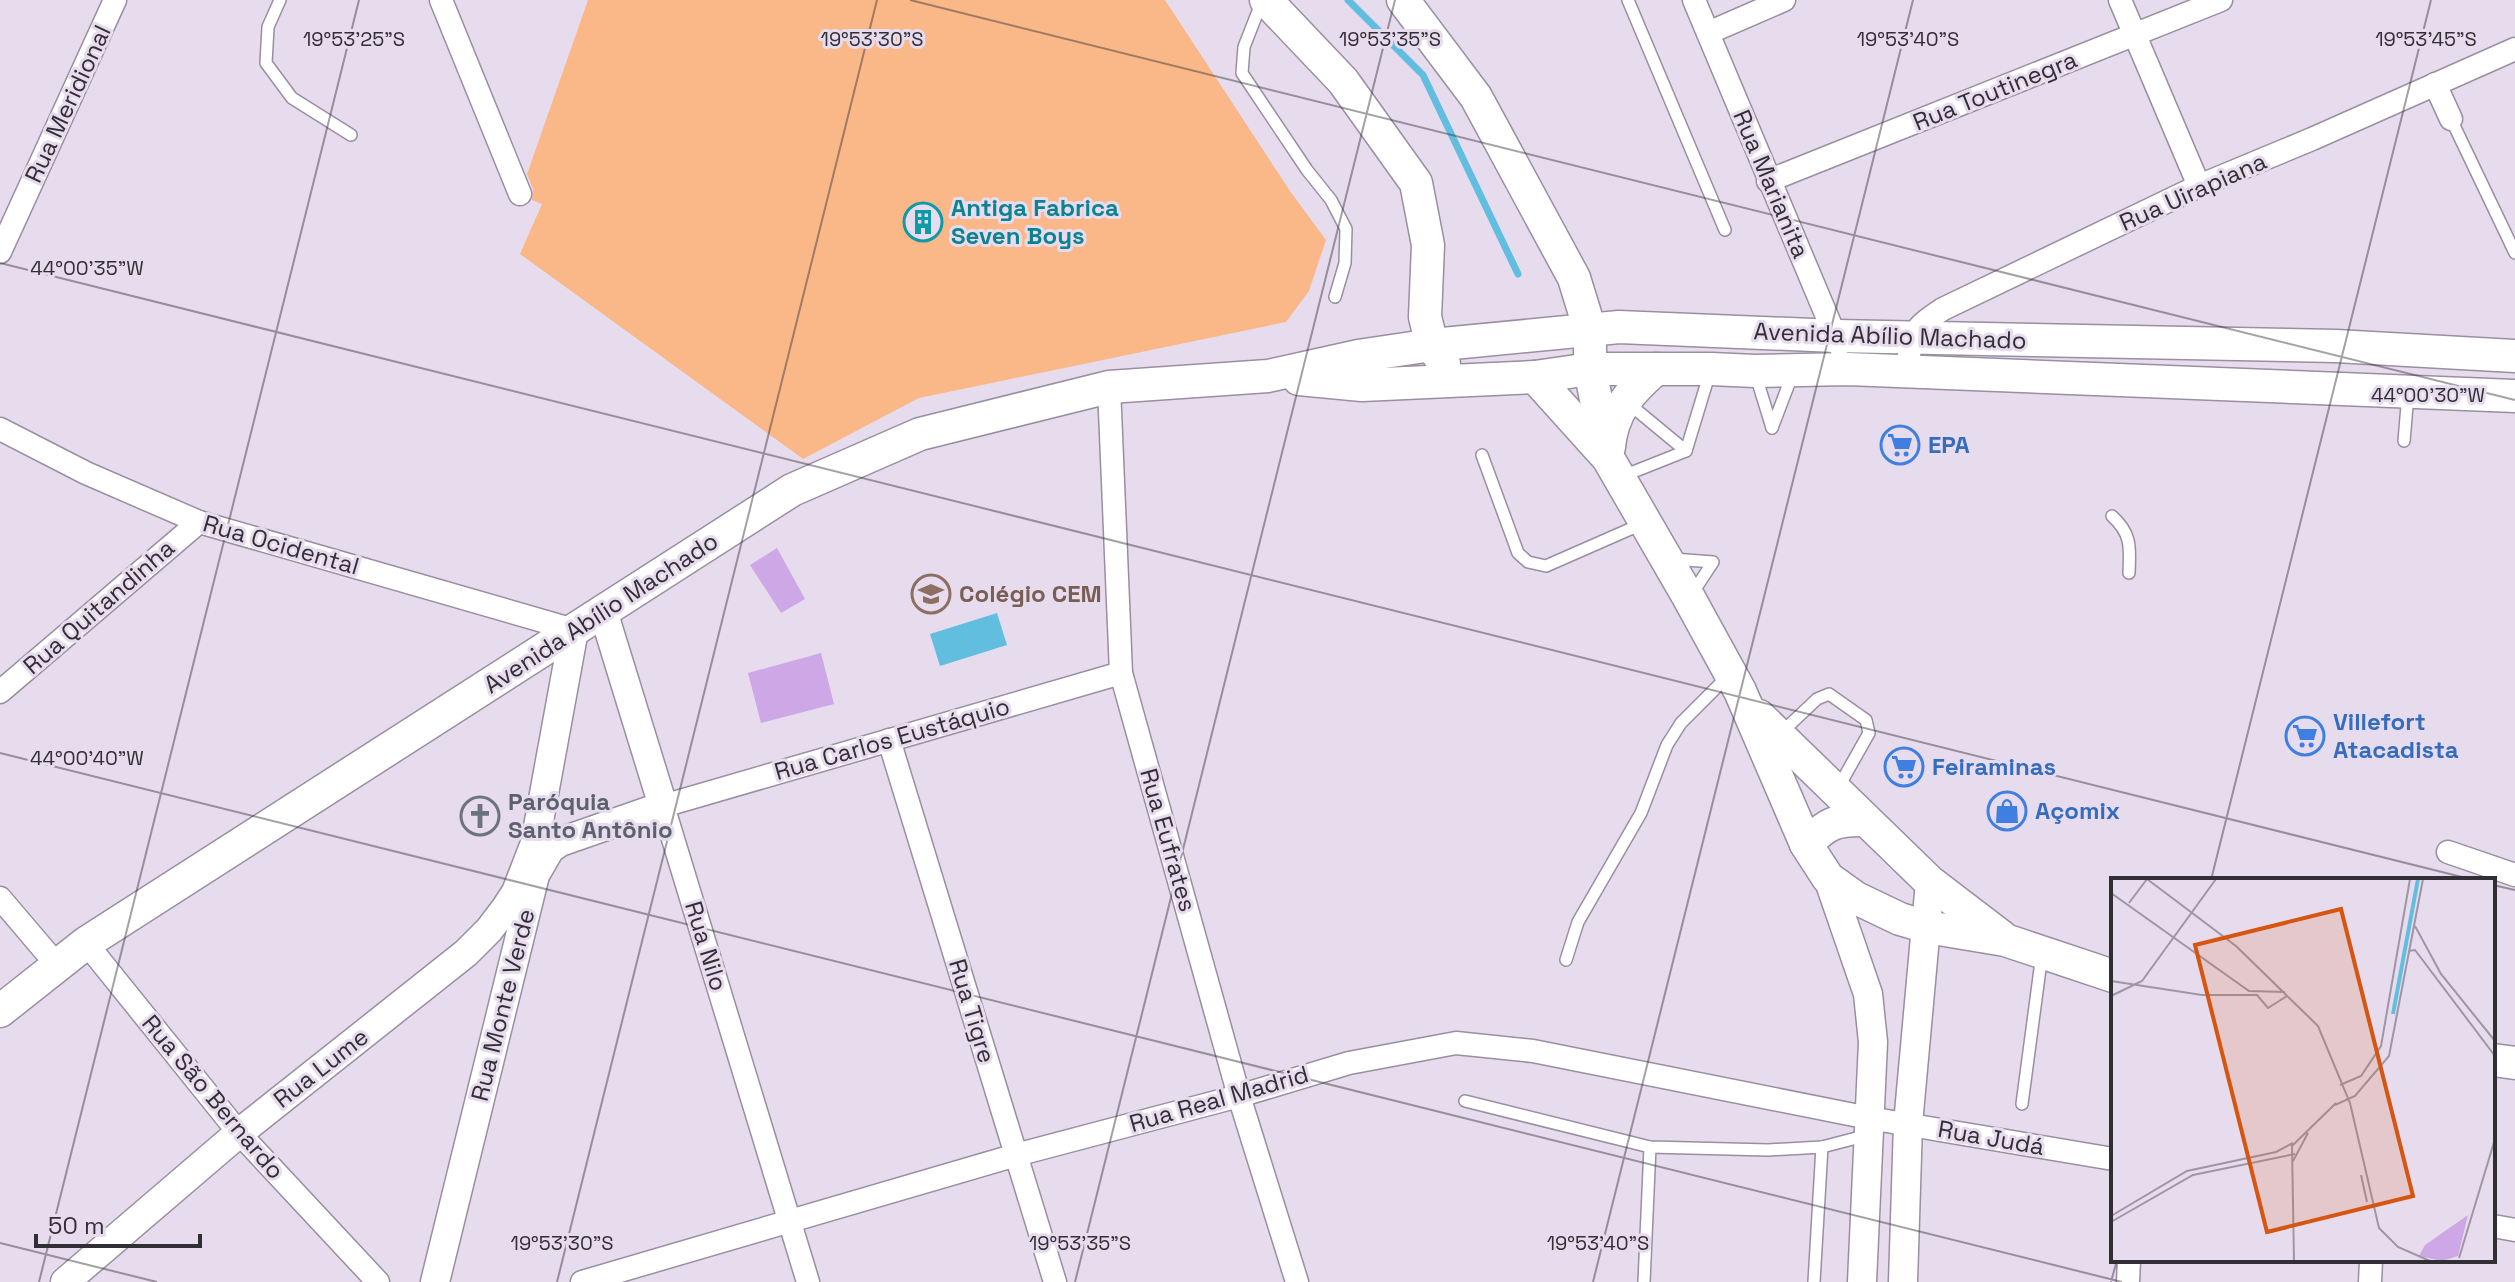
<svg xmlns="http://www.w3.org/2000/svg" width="2515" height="1282" viewBox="0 0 2515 1282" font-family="'Space Grotesk',sans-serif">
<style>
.green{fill:#cea7e6}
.water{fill:#62bedf}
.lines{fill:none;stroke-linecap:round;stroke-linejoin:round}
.stream{stroke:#62bedf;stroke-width:7}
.building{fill:#fab888}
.service-casing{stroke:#998fa0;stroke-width:14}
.minor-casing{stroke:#998fa0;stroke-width:25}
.tertiary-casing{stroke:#998fa0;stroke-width:31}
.secondary-casing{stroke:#998fa0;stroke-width:35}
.service{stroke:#fff;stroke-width:11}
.minor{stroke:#fff;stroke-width:22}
.tertiary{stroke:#fff;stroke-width:28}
.secondary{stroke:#fff;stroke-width:32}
.ticks{fill:none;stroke:#322e35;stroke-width:2;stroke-opacity:0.45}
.labels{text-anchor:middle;stroke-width:6;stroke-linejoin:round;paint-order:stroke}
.street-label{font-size:24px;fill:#322e35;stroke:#e7dcee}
.culture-label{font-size:24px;font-weight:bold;fill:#0d838f;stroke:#e7dcee;text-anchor:start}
.shop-label{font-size:24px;font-weight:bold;fill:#366cbe;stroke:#e7dcee;text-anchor:start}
.education-label{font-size:24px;font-weight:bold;fill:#785e54;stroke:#e7dcee;text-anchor:start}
.worship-label{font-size:24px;font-weight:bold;fill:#5b616d;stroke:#e7dcee;text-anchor:start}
.inset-river{fill:none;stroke:#62bedf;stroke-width:4}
.inset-road{fill:none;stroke:#9f96a4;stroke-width:2}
.view{fill:#d65510;fill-opacity:0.15;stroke:#d65510;stroke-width:4}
.inset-edge{fill:none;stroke:#322e35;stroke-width:4}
.ticks-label{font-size:20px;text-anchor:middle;fill:#322e35;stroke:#e7dcee;stroke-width:6;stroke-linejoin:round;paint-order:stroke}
</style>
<rect width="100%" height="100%" fill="#e7dcee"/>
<g class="green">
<polygon points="777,548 805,599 781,613 750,565"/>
<polygon points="821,653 834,704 761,723 748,673"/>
</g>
<polygon class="water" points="997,613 1007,645 940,666 930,634"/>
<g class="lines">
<polyline class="stream" points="1348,0 1423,75 1518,274"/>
</g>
<polygon class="building" points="588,0 1165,0 1290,191 1326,240 1309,291 1286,322 919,398 803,459 520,254 542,204 532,200 533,189 527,174"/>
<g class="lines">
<defs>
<g id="service">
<polyline points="280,0 268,27 266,63 292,98 351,135"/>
<polyline points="1628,0 1725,230"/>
<polyline points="1262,1 1244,47 1242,73 1307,170 1331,200 1346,229 1345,263 1335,297"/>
<polyline points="2451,119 2515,253"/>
<polyline points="1756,376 1772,428"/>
<polyline points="1628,403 1686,451 1710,372"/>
<polyline points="1772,428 1793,373"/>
<polyline points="2404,441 2408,394"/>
<polyline points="1482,455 1518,553 1528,562 1546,566 1644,523"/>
<polyline points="1623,476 1686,451"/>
<path d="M 2112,516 C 2132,534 2130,548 2129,573"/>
<polyline points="1673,559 1713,562 1692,594"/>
<polyline points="1782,732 1817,699 1829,694 1866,720 1869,733 1838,788"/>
<polyline points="1566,960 1578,922 1641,813 1667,745 1681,723 1728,676"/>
<polyline points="1465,1101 1650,1147 1768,1150 1822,1147"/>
<polyline points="2022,1104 2042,954"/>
<polyline points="1644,1282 1650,1147"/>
<polyline points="1814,1282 1822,1147 1868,1135"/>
</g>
<g id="minor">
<polyline points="441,0 520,194"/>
<polyline points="1694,0 1839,345"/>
<polyline points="2120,0 2199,186"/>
<polyline points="1708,33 1784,0"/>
<polyline points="2435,84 2451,119"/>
<polyline points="1768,181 2221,0"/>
<polyline points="0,252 115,0"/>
<path d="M 1907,370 C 1912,333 1911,330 1943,309 L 2199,186 L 2312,139 L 2515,49"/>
<polyline points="1109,387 1121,673 1239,1096 1297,1282"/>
<polyline points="0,429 86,473 199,522 574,630"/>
<polyline points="0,692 199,522"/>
<polyline points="889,740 1055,1282"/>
<polyline points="2448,852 2515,875"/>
<polyline points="0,898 57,965"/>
<polyline points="86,943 239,1133 378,1282"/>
<polyline points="2493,1226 2515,1230"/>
<polyline points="582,1282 1016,1155 1239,1096 1349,1063 1456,1043 1533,1051 1869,1118 2113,1159"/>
<polyline points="808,1282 663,806 1121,673"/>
<polyline points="2128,1282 2129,1260"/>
<polyline points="2370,1282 2371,1260"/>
</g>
<g id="tertiary">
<polyline points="1828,878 1868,994 1873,1042 1862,1282"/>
<polyline points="65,1282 239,1133 466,953 489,930 505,909 516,892 535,843 574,630"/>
<polyline points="435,1282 535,875 550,849 560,842 663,806 603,611"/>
<polyline points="1903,1282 1908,1124 1930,882"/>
</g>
<g id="secondary">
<polyline points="1266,0 1343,81 1416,183 1428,245 1425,317 1432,345 1444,364"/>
<polyline points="1403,0 1476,97 1574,278 1590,330 1590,369 1607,455"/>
<polyline points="1535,377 1608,458 1689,598 1740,691 1806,844 1828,878 1856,898 1900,919 1927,927 2005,940 2113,976"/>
<polyline points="1299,379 1362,385 1535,377 1590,369 1711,369 1755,371 1848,369 2515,396"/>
<path d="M 1609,447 C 1612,412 1630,391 1656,369"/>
<polyline points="1759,716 1930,882 2002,937"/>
<path d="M 1806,844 C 1827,824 1835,819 1865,820"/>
<polyline points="0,1011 86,943 792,490 920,434 1109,387 1268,376 1358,356 1432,345 1619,327 1836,336 2336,346 2515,356"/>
<polyline points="2493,1060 2515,1063"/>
</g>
</defs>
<use href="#service" class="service-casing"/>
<use href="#minor" class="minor-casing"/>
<use href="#tertiary" class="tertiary-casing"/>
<use href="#secondary" class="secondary-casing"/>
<use href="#service" class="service"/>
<use href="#minor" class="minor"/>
<use href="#tertiary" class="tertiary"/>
<use href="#secondary" class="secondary"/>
</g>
<path class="ticks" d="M 910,0 L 2515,400M 0,263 L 2474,880M 0,753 L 2122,1282M 2211,880 L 2431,0M 2493,885 L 2515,890M 0,1243 L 157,1282M 39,1282 L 359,0M 557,1282 L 877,0M 1075,1282 L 1395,0M 1593,1282 L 1913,0M 2111,1282 L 2117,1260"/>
<defs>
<symbol id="building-ring" viewBox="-11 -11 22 22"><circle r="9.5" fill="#e7dcee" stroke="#0f9aa8" stroke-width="1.5"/><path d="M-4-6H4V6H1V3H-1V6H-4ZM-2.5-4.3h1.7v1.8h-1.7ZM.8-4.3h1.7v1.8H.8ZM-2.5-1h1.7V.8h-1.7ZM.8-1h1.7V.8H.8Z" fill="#0f9aa8"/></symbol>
<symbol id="supermarket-ring" viewBox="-11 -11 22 22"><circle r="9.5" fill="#e7dcee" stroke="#3f7fe0" stroke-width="1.5"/><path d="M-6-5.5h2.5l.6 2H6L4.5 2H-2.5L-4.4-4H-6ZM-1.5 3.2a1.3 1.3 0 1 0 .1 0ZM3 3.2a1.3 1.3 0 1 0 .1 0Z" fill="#3f7fe0"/></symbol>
<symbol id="school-ring" viewBox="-11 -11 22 22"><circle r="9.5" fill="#e7dcee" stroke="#8d6e63" stroke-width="1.5"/><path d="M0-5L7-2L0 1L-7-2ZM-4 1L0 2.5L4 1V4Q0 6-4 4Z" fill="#8d6e63"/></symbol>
<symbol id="shop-ring" viewBox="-11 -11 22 22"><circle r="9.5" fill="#e7dcee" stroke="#3f7fe0" stroke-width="1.5"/><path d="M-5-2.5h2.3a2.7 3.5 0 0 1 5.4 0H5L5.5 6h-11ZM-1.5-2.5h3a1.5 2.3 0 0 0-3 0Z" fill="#3f7fe0"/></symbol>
<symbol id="church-ring" viewBox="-11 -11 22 22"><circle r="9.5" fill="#e7dcee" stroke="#6b7280" stroke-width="1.5"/><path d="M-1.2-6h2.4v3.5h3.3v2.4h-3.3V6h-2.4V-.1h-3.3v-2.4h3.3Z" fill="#6b7280"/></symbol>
</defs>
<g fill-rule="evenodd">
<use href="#building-ring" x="901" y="200" width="44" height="44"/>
<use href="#supermarket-ring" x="1878" y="423" width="44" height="44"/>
<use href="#school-ring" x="909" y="572" width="44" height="44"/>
<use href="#supermarket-ring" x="2283" y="714" width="44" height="44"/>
<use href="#supermarket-ring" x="1882" y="745" width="44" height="44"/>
<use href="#shop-ring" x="1985" y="789" width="44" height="44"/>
<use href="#church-ring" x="458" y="794" width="44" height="44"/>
</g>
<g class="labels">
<g class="street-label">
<text transform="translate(1995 91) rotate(-22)" y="8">Rua Toutinegra</text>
<text transform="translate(68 104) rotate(-65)" y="8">Rua Meridional</text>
<text transform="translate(1771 184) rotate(67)" y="8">Rua Marianita</text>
<text transform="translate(2193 192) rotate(-24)" y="8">Rua Uirapiana</text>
<text transform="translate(1890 336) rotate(2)" y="8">Avenida Abílio Machado</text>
<text transform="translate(281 545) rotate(16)" y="8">Rua Ocidental</text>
<text transform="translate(99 607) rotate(-41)" y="8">Rua Quitandinha</text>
<text transform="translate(601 613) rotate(-33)" y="8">Avenida Abílio Machado</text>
<text transform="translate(892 739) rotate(-16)" y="8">Rua Carlos Eustáquio</text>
<text transform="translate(1168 840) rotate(74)" y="8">Rua Eufrates</text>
<text transform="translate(706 946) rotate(73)" y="8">Rua Nilo</text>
<text transform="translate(503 1005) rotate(-76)" y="8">Rua Monte Verde</text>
<text transform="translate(972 1011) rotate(73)" y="8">Rua Tigre</text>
<text transform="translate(321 1068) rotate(-38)" y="8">Rua Lume</text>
<text transform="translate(213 1097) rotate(50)" y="8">Rua São Bernardo</text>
<text transform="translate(1219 1099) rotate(-16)" y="8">Rua Real Madrid</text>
<text transform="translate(1991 1138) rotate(10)" y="8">Rua Judá</text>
</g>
<g class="culture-label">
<text x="951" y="216">Antiga Fabrica<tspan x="951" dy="28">Seven Boys</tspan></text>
</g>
<g class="shop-label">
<text x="1928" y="453">EPA</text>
<text x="2333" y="730">Villefort<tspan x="2333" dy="28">Atacadista</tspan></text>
<text x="1932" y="775">Feiraminas</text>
<text x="2035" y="819">Açomix</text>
</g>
<g class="education-label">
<text x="959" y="602">Colégio CEM</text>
</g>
<g class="worship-label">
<text x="508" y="810">Paróquia<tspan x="508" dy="28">Santo Antônio</tspan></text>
</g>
</g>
<g transform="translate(2111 878)">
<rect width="384" height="384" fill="#e7dcee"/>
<path d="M 357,337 L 347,378 L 331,383 L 308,378 L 314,367 Z" fill="#cea7e6"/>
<path class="inset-river" d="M 282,136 L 307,1"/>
<path class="inset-road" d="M 36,1 L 125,68 L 207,148 L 239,225 L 268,350 L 287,369 L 319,383M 0,15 L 138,113 L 174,114M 18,25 L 36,1M 304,48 L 330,96 L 384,163M 297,73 L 304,72 L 384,178M 0,103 L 91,117 L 146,117 L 157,130 L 176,118M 0,118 L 31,103 L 105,1M 229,207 L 250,198 L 270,168 L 299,1M 224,227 L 244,218 L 278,178 L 312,1M 182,283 L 197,255M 250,297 L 256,324M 0,338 L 76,293 L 165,274 L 182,265M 0,344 L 82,297 L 184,276M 348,380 L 384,261M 183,383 L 181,268 L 225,225"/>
<path class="view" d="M 230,31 L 302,318 L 156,354 L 84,67 Z"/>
<rect width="384" height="384" class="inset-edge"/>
</g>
<g class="ticks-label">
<text x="354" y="46">19°53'25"S</text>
<text x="872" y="46">19°53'30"S</text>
<text x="1390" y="46">19°53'35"S</text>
<text x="1908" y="46">19°53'40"S</text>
<text x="2426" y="46">19°53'45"S</text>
<text x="87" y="275">44°00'35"W</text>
<text x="2428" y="402">44°00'30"W</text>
<text x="87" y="765">44°00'40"W</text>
<text x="562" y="1250">19°53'30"S</text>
<text x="1080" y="1250">19°53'35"S</text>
<text x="1598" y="1250">19°53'40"S</text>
</g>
<path d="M36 1234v12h164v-12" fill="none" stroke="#322e35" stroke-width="4"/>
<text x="48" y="1234" font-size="24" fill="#322e35" stroke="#e7dcee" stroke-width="6" paint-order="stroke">50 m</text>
</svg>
